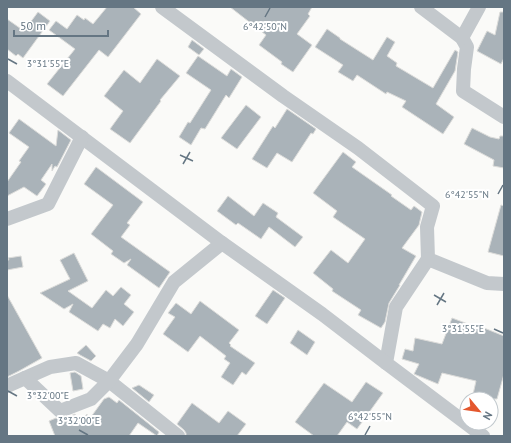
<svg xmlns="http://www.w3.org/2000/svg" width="511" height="443" viewBox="0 0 511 443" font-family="'PT Sans',sans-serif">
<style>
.building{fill:#aab3b9;stroke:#dcdcda}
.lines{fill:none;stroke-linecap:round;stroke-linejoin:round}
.minor{stroke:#c3c8cc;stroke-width:14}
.ticks{fill:none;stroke:#657683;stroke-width:1.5}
.ticks-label{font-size:10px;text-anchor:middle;fill:#657683;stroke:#fff;stroke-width:4;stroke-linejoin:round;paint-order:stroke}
</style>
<rect width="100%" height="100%" fill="#fafaf8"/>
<g class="building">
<polygon points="107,7 133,7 141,14 108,57 99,50 63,96 47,84 75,49 49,30 56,21 67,29 77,15 84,20 85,18 93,24"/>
<polygon points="230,7 312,7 308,14 310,16 297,34 312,45 293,72 281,64 282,62 259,45 266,35"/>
<polygon points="38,12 50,21 23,58 18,54 16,56 7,49 7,19 24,31"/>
<polygon points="500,12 504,12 504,58 501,64 477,51 487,31 495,35"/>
<polygon points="327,29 340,38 340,39 373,60 387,37 395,42 387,56 397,63 396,66 433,88 455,50 458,52 455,71 436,104 454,117 443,134 402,107 406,101 387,92 386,94 357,75 353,81 338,72 343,65 315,47"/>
<polygon points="192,40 204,49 199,55 188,47"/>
<polygon points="198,56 227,76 231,69 242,77 229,98 226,95 205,129 201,128 191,145 179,137 188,122 190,123 211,90 186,73"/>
<polygon points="157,59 180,76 160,100 161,101 130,143 110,129 123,111 104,96 124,70 140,83"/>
<polygon points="246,105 261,117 237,149 221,138"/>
<polygon points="287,109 316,129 313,134 311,133 292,162 277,153 267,168 252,159 273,126 275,128"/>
<polygon points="19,119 56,146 58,130 71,140 57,167 55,166 52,171 52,164 41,180 46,184 37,196 24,187 7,196 7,182 21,162 19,161 29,147 9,133"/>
<polygon points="472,128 490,137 499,139 500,136 504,136 504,168 493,166 494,160 464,144"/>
<polygon points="343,152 356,162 352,167 392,195 391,196 411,210 414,206 422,212 419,225 402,248 416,256 399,285 400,285 389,303 385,322 381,328 358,315 361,310 332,291 333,289 313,273 331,250 348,263 365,239 333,217 337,211 313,193"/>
<polygon points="96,167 143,202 127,223 130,225 121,237 170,272 159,288 127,265 131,259 124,263 111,254 113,251 91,234 113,205 84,184"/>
<polygon points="228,196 254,216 263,203 278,213 276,217 303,237 295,247 269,227 261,239 238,223 236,225 217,211"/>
<polygon points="501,205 504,206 504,256 488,252"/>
<polygon points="74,253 88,281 68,291 92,308 106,290 113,296 121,287 131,295 124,304 134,312 123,326 115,319 110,328 103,324 98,331 69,312 73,304 64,309 40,293 70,279 60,260"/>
<polygon points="21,256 23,267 7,270 7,260 9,260 8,258"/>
<polygon points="273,290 285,298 267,324 255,316"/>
<polygon points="7,295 42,358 19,371 7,377"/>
<polygon points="200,301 239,330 229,343 231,345 230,346 255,363 246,375 242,372 233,385 221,377 230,363 224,359 226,356 200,336 188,352 163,334 175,317 168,313 176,303 191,314"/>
<polygon points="452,318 484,330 484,328 504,336 504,374 497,399 472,399 476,381 442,373 438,384 414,374 419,364 402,359 405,349 413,351 415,338 442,344"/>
<polygon points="298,330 315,342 307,355 290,343"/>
<polygon points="86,345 96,356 91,361 80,355 77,353"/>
<polygon points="75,372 81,376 83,389 73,391 70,373"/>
<polygon points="366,382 383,393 357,429 347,422 337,436 314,436 295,422 324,383 352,402"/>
<polygon points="139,385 154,395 149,402 132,388"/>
<polygon points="109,397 117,403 119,400 159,432 157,436 138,423 129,436 55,436 49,421 56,418 59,419 63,419 75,414 79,423 87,414 88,421 104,399"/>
<polygon points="192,403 219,423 228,411 246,424 237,436 186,436 186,433 184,430 177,424"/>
</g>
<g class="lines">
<g class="minor">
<polyline points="162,7 283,96 358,148 433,206 427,227 428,259 487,283 504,284"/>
<polyline points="421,7 462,38 467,47 464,69 463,91 504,117"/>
<polyline points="462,38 479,7"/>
<polyline points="7,81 222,243"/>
<polyline points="7,219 48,204 82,137"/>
<polyline points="428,259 396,307 386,363 483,436"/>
<polyline points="25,378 50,367 76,363 109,381 178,436"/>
<polyline points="7,386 25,378 60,411 91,399 109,381 137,344 174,282 222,243 322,314 386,363"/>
</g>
</g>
<path class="ticks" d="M 265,17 L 270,8M 8,59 L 17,64M 180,155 L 193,161M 183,164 L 190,152M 498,194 L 503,185M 434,295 L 446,302M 437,305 L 444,293M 494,329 L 503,333M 8,391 L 17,396M 79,430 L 88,435M 365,435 L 370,426"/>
<g class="ticks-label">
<text x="265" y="30">6°42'50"N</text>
<text x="48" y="67">3°31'55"E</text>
<text x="467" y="198">6°42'55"N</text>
<text x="463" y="332">3°31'55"E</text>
<text x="48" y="399">3°32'00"E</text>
<text x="370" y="420">6°42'55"N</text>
<text x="79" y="424">3°32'00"E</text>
</g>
<rect width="511" height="443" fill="none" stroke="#657683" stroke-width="16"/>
<g transform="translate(479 411) rotate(119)"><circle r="19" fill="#ffffff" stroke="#c1c8cd"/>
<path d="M0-3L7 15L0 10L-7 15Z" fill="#e4572e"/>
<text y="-6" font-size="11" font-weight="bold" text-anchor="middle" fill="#657683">N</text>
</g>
<path d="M14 30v6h94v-6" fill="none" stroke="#657683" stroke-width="2"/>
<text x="20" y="30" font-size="12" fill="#657683" stroke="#ffffff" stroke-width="3" paint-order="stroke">50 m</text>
</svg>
